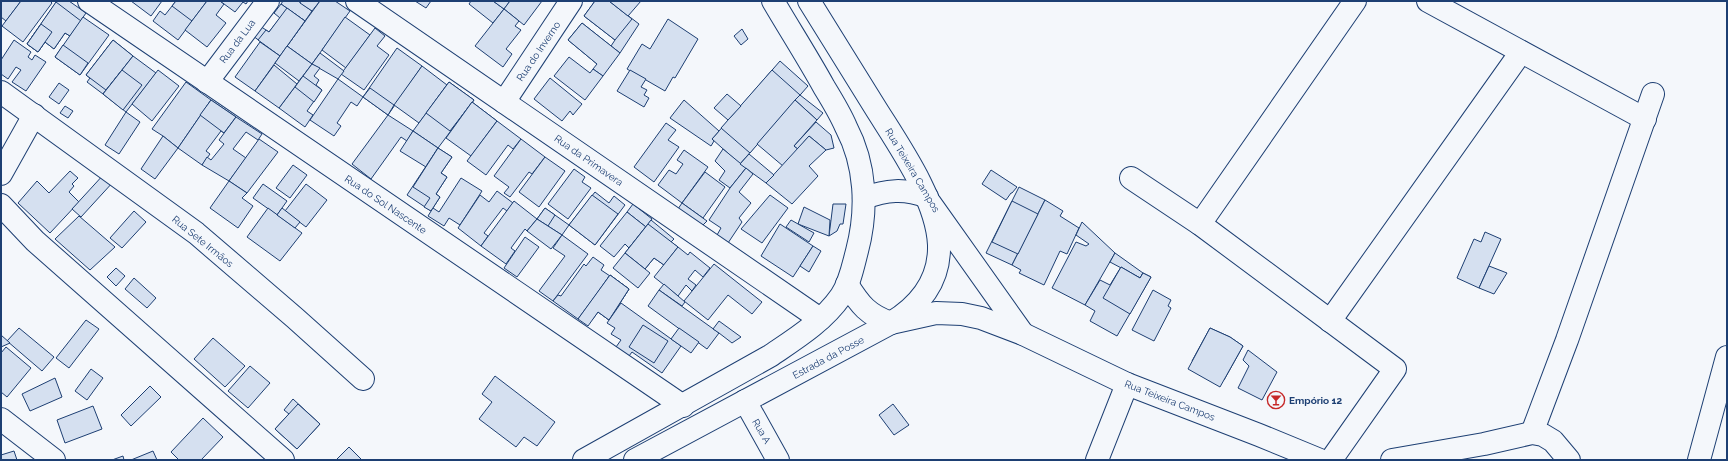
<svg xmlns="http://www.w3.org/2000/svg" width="1728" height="461" viewBox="0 0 1728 461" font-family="Raleway,sans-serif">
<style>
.building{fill:#d5e0f0;stroke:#1d3f73}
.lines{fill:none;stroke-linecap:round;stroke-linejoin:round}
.minor-casing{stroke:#1d3f73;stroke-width:24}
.major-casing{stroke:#1d3f73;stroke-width:24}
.minor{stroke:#f4f7fb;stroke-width:22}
.major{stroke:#f4f7fb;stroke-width:22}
.labels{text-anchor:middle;stroke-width:3;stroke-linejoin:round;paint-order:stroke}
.street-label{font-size:10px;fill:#1d3f73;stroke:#f4f7fb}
.poi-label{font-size:10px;font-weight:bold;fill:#1d3f73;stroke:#f4f7fb;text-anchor:start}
</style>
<rect width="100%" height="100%" fill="#f4f7fb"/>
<g class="building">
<polygon points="1,1 21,1 6,21 1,17"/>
<polygon points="21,1 50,1 52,3 23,42 2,26"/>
<polygon points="57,1 69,1 86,13 70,36 65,33 54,49 45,42 38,52 27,44"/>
<polygon points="131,1 162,1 151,16"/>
<polygon points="176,1 207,1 178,40 153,21 160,11 165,15"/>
<polygon points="176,1 207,1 192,21 172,6"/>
<polygon points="207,1 220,1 224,4 216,15 226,23 207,47 185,30"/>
<polygon points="220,1 248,1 246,4 243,2 235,12"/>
<polygon points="283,1 298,1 312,11 305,21 281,4"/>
<polygon points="301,1 320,1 312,11 300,3"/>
<polygon points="320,1 335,1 350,11 312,64 287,46"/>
<polygon points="415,1 431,1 426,8"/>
<polygon points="471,1 493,1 504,9 493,23 469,4"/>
<polygon points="493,1 510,1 504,9"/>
<polygon points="510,1 542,1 524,25 504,9"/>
<polygon points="595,1 609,1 639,24 620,53 611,46 615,40 584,16"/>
<polygon points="595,1 609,1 632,19 615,40 584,16"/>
<polygon points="609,1 641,1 628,16"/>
<polygon points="56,2 81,21 70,36 65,33 54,49 45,42 38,52 27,44"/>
<polygon points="281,4 305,21 280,56 253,36 260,26 269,32 280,18 274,13"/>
<polygon points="287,8 305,21 280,56 258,40 266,30 269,32"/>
<polygon points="504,9 519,21 515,26 521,30 506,49 512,54 503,67 475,46"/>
<polygon points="83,17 109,35 80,75 55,57"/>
<polygon points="345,17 370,35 346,68 322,50"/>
<polygon points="668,19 698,39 675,78 673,77 665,91 627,69 642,44 650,49"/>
<polygon points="582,23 611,46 597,64 568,40"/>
<polygon points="582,23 620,53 603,76 593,69 597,64 568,40"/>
<polygon points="41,24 52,32 38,52 27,44"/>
<polygon points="375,28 385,36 377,46 389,55 364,90 341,74"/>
<polygon points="742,29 748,39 741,45 734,36"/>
<polygon points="14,40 31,52 28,57 32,60 35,55 46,62 26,91 12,82 21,70 16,67 8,79 1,74 1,60"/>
<polygon points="113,40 133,56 103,94 87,82 90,78 86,75"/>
<polygon points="113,40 133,56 106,90 86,75"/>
<polygon points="260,42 280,56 255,91 235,77"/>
<polygon points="63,45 88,63 80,75 55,57"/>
<polygon points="287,46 312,64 299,81 275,63"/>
<polygon points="397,48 422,66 388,115 363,97"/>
<polygon points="320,53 344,71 338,79 312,64"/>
<polygon points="133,56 156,73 126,112 103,94"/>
<polygon points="569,57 590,73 593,69 603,76 585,100 554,76"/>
<polygon points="780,61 808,86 740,164 712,139"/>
<polygon points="312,64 320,68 314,76 319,80 316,85 322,90 307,111 313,115 305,127 279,108"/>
<polygon points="274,65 297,84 279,108 255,91"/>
<polygon points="422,66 447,85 419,123 394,105"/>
<polygon points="122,70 142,85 123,110 103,94"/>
<polygon points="158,70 179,86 152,121 132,104"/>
<polygon points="630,70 646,79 641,87 647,90 644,95 649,98 644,107 617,91"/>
<polygon points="772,70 800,95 750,153 721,128"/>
<polygon points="303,76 322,90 314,102 295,87"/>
<polygon points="550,78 582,104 573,115 570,111 562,121 534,99"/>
<polygon points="338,79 363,97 357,106 351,102 337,123 341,126 334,136 310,120"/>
<polygon points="186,82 211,100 178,148 163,136 152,129"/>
<polygon points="449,82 474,100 438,148 413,131"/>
<polygon points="449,82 474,100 450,131 426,113"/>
<polygon points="59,83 69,90 59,104 49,97"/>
<polygon points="370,88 394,105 388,115 363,97"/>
<polygon points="727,94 741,106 728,120 714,108"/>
<polygon points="800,95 823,113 817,120 795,100"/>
<polygon points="211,100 236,117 224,133 221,131 206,151 210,154 202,165 178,148"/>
<polygon points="211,100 236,117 224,133 200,115"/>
<polygon points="684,100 719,131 712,139 714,141 711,146 670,118"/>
<polygon points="795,100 817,120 794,146 798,149 783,166 757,144"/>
<polygon points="472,102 497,121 478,146 453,128"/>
<polygon points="472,102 497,121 471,156 446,138"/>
<polygon points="65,106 73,111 68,118 60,113"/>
<polygon points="126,112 140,122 119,154 105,145"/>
<polygon points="388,115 413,131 407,141 401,137 371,179 352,164"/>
<polygon points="236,117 262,134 258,140 246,132 233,149 246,158 229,181 202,165 207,157 211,160 224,144 219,140"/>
<polygon points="497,121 521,139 513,149 508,145 486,175 467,161"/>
<polygon points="816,122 831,135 834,148 826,150 809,136 798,149 794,146"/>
<polygon points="666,123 676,130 668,140 679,147 654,182 634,167"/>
<polygon points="413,131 438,148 426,167 400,151"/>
<polygon points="163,136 178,148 155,179 141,169"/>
<polygon points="809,136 826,150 809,166 818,176 792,204 766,183"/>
<polygon points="259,139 278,152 247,193 229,181"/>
<polygon points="521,139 545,157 532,174 529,172 510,197 504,193 509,187 494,176"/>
<polygon points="438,148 452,157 441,173 447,177 436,194 440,197 431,211 407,195"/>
<polygon points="438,148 452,157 441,173 447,177 436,194 440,197 431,211 424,207 430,198 413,187"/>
<polygon points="723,149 746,168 730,188 719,180 725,171 715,161"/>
<polygon points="684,150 708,167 682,203 658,185 669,170 676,174 683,164 677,160"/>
<polygon points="749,154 774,175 766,183 740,164"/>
<polygon points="545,157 565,171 539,207 519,192"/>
<polygon points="293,165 307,175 290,198 276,188"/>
<polygon points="746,168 753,174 739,192 751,203 739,218 742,222 728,243 717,235 721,228 709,220 730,188"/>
<polygon points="574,169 585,177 582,182 591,188 568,219 548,204"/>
<polygon points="991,170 1017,187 1012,193 1011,193 1006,200 982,184"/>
<polygon points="70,171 78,178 72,184 74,186 69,192 79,202 50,233 18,203 37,181 49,193"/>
<polygon points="705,172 725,187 703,218 682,203"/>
<polygon points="105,173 114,181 81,217 72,209"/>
<polygon points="461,178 482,191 460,225 449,218 444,226 428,216 433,208 439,212"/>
<polygon points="229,181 247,193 242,198 253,206 238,228 210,208"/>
<polygon points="263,184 287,201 277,215 253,198"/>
<polygon points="306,184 327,200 306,227 285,211"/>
<polygon points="1019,187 1045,200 1012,265 986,253"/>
<polygon points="497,191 513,203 507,211 503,208 484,233 488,236 481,246 458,228 480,195 489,202"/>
<polygon points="595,192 609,203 614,196 625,205 595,245 569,225"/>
<polygon points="592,195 618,214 595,245 569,225"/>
<polygon points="770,195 788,208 762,243 741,229"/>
<polygon points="1045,200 1063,211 1060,216 1079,228 1067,254 1060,251 1044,285 1019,273 1021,270 1012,265"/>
<polygon points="514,201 537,219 527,231 525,229 511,248 515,251 506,264 481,246"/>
<polygon points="1012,201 1038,214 1018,254 992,242"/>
<polygon points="682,203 707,221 702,226 678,209"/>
<polygon points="633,204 652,219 646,227 627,212"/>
<polygon points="833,204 846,204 843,224 840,224 837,231 829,236"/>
<polygon points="804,207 830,220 829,236 798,224"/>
<polygon points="268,208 302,233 280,261 247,237"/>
<polygon points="282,208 300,222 295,228 277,215"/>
<polygon points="545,208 569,225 562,235 537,219"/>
<polygon points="545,208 555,215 548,226 537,219"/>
<polygon points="134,211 146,222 122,248 110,238"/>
<polygon points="627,212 646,227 629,248 625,244 614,257 600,246"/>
<polygon points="79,216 115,247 90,270 55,239"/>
<polygon points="537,219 562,235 551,249 527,231"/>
<polygon points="651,220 674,239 671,242 678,247 664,265 654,258 645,269 625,253"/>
<polygon points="791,220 814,233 809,242 786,227"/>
<polygon points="1082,222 1115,253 1085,305 1052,288 1076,242 1086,246 1089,244 1076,235"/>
<polygon points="648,224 678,247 664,265 654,258 645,269 625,253"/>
<polygon points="780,224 813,246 793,277 761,256"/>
<polygon points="1485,232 1501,239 1479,288 1457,278 1474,239 1481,242"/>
<polygon points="562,235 588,254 553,301 539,291 565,256 553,248"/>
<polygon points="525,237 539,247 517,277 504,268"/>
<polygon points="813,246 821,251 809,272 800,266"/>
<polygon points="678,247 688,255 690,252 710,268 703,277 695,270 688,279 696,285 692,291 686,285 678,296 654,277"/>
<polygon points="625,253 650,273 638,288 613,268"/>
<polygon points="1115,253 1143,273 1140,278 1110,262"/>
<polygon points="593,257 604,265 601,270 610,276 578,319 553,301 558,295 561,296 584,264 586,266"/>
<polygon points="714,264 762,302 752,314 728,295 708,320 684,301"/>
<polygon points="1489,266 1507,273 1494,294 1479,288"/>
<polygon points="1121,267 1140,278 1143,273 1151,277 1117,336 1090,321 1095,311 1085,305 1100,280 1110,285"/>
<polygon points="1121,267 1140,278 1143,273 1151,277 1130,314 1103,298"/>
<polygon points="116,268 125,276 116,286 107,277"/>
<polygon points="610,275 629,289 609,320 593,308 603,294 599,291"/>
<polygon points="610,275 629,289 609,320 598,312 592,320 583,313"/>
<polygon points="610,275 629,289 609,320 598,312 588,326 578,319"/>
<polygon points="134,278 156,298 147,308 125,289"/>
<polygon points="664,284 685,302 682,306 659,290"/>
<polygon points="659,290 719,333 707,349 648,306"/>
<polygon points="1153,290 1171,300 1168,306 1171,308 1154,341 1132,330"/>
<polygon points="621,303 681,346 662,373 632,352 629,356 616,347 621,340 611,334 615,328 607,323"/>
<polygon points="86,320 99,329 69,368 56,358"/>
<polygon points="719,321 741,337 732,343 719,333 713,329"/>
<polygon points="643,325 668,341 654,363 629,347"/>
<polygon points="19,328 54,357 42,371 7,341"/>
<polygon points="679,328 699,342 691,353 671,339"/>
<polygon points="1210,328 1230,337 1243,346 1224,380 1192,361"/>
<polygon points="1210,328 1230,337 1243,346 1220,387 1188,369"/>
<polygon points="1,335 10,343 1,347"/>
<polygon points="213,338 245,366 225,387 194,359"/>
<polygon points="6,347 31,368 7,397 1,392 1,353"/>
<polygon points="1248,350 1277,372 1262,400 1238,388 1249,366 1243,360"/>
<polygon points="250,366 270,383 248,408 228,391"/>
<polygon points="91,369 103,378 87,400 75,391"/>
<polygon points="495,376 555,422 537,446 524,437 516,447 479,419 492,402 482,394"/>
<polygon points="55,378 62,397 30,411 22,394"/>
<polygon points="150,386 161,397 131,426 121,415"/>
<polygon points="293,399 320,424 297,449 275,429 289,414 284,410"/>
<polygon points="298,404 320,424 297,449 275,429"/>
<polygon points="893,404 909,425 894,435 879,415"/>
<polygon points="93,406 102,429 65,443 57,420"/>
<polygon points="203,418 223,437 201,460 179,460 171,452"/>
<polygon points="349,447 362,460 336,460"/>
<polygon points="14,451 17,460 1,460 1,455"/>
<polygon points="153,451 157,460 131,460"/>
<polygon points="123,456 124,460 112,460"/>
</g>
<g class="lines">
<defs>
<g id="minor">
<polyline points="89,1 683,406"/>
<polyline points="357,1 820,319"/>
<polyline points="1428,1 1645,119"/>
<polyline points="207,82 268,1"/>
<polyline points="1,92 196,233 295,318 363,379"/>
<polyline points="504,102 571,1"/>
<polyline points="1,174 34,115"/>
<polyline points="1131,178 1200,224 1395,369 1331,460"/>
<polyline points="930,203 1023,334"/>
<polyline points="1,205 35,241 283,460"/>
<polyline points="1200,224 1355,1"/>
<polyline points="1330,321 1521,52"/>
<polyline points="891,323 936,313 962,314 981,318 1023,334 1127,384 1259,435 1320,460"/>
<polyline points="745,401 778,460"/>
<polyline points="1,419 54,460"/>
<polyline points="1532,433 1567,340 1653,94"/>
<polyline points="1097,460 1127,384"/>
<polyline points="1392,460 1484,444 1532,433 1543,435 1553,441 1569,460"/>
<polyline points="1699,460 1727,357"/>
</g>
<g id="major">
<path d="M 864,198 C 886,190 905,188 927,197"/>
<path d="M 847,284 C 860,305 868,315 891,323"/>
<path d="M 584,460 L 770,356 C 795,339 823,322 841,296 C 850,283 853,266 857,251 C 868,209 866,165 846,127 C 840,113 832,100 824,87 C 808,58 790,30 773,1"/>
<path d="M 635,460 L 891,323 C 919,306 940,281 939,245 C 937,198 897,143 873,104 C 852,70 830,35 809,1"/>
</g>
</defs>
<use href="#minor" class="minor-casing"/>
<use href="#major" class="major-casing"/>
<use href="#minor" class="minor"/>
<use href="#major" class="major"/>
</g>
<defs>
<symbol id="bar-ring" viewBox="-11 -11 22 22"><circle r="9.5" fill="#f4f7fb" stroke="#c62828" stroke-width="1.5"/><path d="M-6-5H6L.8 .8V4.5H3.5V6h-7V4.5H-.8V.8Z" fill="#c62828"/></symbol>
</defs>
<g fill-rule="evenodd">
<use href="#bar-ring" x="1266" y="390" width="20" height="20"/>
</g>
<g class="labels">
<g class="street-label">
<text transform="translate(237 41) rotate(-53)" y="4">Rua da Lua</text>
<text transform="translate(538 51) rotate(-56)" y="4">Rua do Inverno</text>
<text transform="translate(589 160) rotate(35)" y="4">Rua da Primavera</text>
<text transform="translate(913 170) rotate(59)" y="4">Rua Teixeira Campos</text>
<text transform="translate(386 204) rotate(34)" y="4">Rua do Sol Nascente</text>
<text transform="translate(203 241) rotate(39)" y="4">Rua Sete Irmãos</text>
<text transform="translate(828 357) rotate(-28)" y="4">Estrada da Posse</text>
<text transform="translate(1170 400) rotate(21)" y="4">Rua Teixeira Campos</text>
<text transform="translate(762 431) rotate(60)" y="4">Rua A</text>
</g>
<g class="poi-label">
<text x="1289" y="404">Empório 12</text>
</g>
</g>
<rect width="1728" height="461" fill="none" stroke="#1d3f73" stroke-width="4"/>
</svg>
